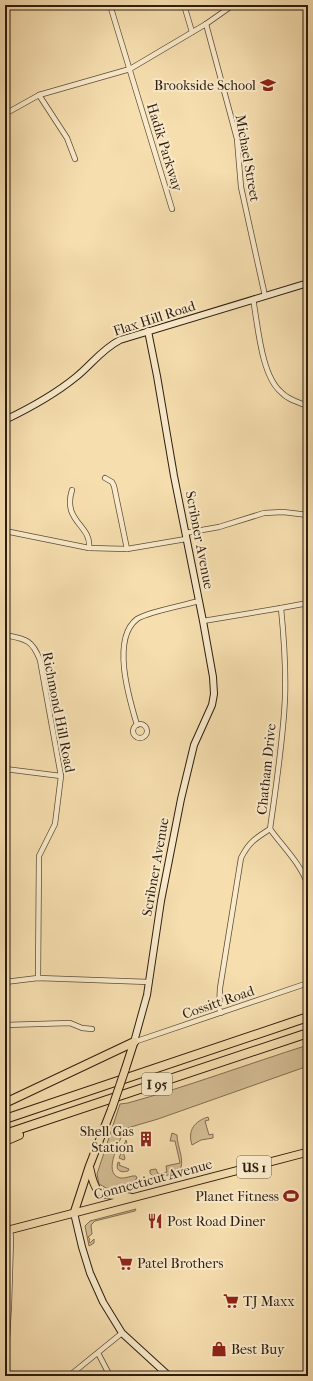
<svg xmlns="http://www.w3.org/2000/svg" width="313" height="1381" viewBox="0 0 313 1381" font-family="'IM FELL French Canon',serif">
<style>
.green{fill:#d4bd94;stroke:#806d52}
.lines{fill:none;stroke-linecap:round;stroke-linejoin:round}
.street-casing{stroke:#5f4d37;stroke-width:6}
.secondary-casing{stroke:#2d1d0f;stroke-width:8}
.primary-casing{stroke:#2d1d0f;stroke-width:9}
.highway-casing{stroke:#2d1d0f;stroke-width:10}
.street{stroke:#f9eacb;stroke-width:4.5}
.secondary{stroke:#f9eacb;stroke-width:6}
.primary{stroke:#f6deaf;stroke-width:7}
.highway{stroke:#f6deaf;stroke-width:8}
.primary-bridge-casing{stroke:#2d1d0f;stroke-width:9;stroke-linecap:butt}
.primary-bridge{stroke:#f6deaf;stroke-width:7}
.labels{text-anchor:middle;stroke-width:4;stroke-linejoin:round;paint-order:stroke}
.shield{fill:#f9eacb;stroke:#6a5a47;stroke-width:1}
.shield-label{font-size:13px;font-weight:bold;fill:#2d1d0f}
.poi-label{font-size:14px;fill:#2d1d0f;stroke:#f9eacb;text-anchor:start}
.street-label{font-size:14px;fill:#2d1d0f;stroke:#f9eacb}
</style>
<rect width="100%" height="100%" fill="#f6deaf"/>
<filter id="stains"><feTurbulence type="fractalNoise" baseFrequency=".005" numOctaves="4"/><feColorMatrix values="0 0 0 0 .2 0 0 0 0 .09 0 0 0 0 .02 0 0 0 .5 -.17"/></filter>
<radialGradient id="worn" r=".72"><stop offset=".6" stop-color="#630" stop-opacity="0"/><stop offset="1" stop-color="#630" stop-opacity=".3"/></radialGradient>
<g class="green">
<path d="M 308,1045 L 308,1066 L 158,1119 L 124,1129 C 122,1139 101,1173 120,1178 C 126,1179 131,1175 136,1176 L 137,1178 L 132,1184 L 108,1189 L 99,1184 L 97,1174 L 120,1104 L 128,1103 C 189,1086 248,1064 308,1045 Z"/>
<path d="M 208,1117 L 209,1120 L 205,1121 L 209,1135 L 213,1134 L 213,1138 L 201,1140 L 192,1145 C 187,1130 195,1121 208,1117 Z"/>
<path d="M 172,1133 L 177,1135 C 177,1147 186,1161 179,1172 L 178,1171 L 172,1174 L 155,1178 L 150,1173 L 150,1170 L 156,1169 L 158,1174 L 167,1172 L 166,1166 L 180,1163 L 175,1141 L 170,1141 Z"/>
<polygon points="126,1140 129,1150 123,1152 125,1158 124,1160 119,1158"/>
<path d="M 118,1162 L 120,1163 L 119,1165 L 129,1169 L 128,1171 C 121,1173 115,1171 118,1162 Z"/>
<polygon points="136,1209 135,1211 95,1221 91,1225 92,1234 88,1237 90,1239 89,1241 90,1243 94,1239 94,1243 89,1246 85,1226 90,1221"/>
</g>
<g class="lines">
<defs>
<g id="street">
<polyline points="110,5 172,209"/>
<polyline points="184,5 192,32"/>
<polyline points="206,24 237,139 241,187 265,296"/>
<polyline points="39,95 67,138 75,159"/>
<polyline points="5,114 39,95 130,69 206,24 233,5"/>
<polyline points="5,219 6,221"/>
<path d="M 253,299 C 258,325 261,375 281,392 C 288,400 298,402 308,406"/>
<polyline points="105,478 112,482 114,486 127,549"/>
<path d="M 72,490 C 62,522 92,525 89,548"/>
<polyline points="5,531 89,548 127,549 186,539"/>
<polyline points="185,533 219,527 264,513 283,512 308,515"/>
<polyline points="203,621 281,608 308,603"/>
<path d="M 5,635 C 25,639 32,639 40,660 L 61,776 L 55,824 L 39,856 L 38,978"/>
<circle cx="140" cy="731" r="7"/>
<path d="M 137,725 C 129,698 111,639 137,619 C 147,612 185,605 199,601"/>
<polyline points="5,769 61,776"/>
<path d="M 270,829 C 276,786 283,742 285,698 C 286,668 284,638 281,608"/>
<path d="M 270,829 C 283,847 302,865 308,886"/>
<polyline points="5,982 38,978 149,982"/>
<path d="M 221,1013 L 219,1008 L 220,988 L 241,858 C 249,842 256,838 270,829"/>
<polyline points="5,1025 70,1023 82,1028 92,1029"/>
<polyline points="134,1042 308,983"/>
<polyline points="98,1353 110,1376"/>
<polyline points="5,1374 9,1305 11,1239 10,1229"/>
<polyline points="5,1374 17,1376"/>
<polyline points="69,1376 122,1333"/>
<polyline points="301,1376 308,1373"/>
</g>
<g id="secondary">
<path d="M 5,420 C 30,408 54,395 76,377 C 91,365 102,349 120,340 L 308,283"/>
<polyline points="134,1042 147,995 161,901 181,799 194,745 212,705 214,694 213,677 203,621 174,476 157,376 148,331"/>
<polyline points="74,1213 82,1247 90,1273 103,1302 122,1333 169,1376"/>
</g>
<g id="primary">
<polyline points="125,1070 134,1042"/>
<path d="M 90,1169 C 96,1200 102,1193 130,1197"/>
<polyline points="74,1213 89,1167 112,1108"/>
<polyline points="5,1231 308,1152"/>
</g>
<g id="highway">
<polyline points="5,1103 134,1042"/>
<polyline points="5,1119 308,1017"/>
<polyline points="5,1134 308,1033"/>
<polyline points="5,1141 19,1135"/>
</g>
</defs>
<use href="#street" class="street-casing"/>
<use href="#secondary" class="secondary-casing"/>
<use href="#primary" class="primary-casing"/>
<use href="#highway" class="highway-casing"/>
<use href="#street" class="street"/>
<use href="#secondary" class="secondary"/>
<use href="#primary" class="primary"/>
<use href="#highway" class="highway"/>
<defs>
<polyline id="primary-bridge" points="112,1108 125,1070"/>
</defs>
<use href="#primary-bridge" class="primary-bridge-casing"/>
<use href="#primary-bridge" class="primary-bridge"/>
</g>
<defs>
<symbol id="school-bare" viewBox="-9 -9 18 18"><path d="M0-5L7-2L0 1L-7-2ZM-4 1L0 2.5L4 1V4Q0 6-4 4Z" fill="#8f2418" stroke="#f9eacb" stroke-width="2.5" paint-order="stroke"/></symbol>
<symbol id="building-bare" viewBox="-9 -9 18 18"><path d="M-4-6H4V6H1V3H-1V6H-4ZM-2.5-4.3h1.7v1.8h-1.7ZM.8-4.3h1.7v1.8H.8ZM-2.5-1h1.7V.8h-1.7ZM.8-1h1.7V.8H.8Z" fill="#8f2418" stroke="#f9eacb" stroke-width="2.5" paint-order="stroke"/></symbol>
<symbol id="stadium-bare" viewBox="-9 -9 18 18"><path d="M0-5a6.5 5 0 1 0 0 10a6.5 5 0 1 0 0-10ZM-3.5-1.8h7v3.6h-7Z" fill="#8f2418" stroke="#f9eacb" stroke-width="2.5" paint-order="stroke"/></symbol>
<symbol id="restaurant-bare" viewBox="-9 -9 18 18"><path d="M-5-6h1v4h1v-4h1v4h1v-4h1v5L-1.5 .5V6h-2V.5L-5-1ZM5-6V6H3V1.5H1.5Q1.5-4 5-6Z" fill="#8f2418" stroke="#f9eacb" stroke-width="2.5" paint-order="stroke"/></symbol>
<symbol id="supermarket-bare" viewBox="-9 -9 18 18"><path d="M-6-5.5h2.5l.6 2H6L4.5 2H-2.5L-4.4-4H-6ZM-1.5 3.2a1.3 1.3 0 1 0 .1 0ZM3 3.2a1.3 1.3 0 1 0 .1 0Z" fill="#8f2418" stroke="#f9eacb" stroke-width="2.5" paint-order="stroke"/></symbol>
<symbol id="shop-bare" viewBox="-9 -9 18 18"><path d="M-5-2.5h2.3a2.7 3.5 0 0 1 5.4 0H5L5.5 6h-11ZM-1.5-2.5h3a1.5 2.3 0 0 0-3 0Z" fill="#8f2418" stroke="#f9eacb" stroke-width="2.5" paint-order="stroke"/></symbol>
</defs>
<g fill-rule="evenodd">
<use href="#school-bare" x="257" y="74" width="22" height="22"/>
<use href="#building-bare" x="135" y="1128" width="22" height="22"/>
<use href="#stadium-bare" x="280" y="1185" width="22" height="22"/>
<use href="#restaurant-bare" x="144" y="1210" width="22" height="22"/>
<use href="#supermarket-bare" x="114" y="1252" width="22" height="22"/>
<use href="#supermarket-bare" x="220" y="1290" width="22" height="22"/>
<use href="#shop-bare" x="208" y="1338" width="22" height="22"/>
</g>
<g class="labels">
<g class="shield">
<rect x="142" y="1073" width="30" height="22" rx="3"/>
<rect x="237" y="1156" width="34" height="22" rx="3"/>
</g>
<g class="shield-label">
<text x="157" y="1089">I 95</text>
<text x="254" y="1172">US 1</text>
</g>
<g class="poi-label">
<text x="256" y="90" text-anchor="end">Brookside School</text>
<text x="134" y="1136" text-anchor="end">Shell Gas<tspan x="134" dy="16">Station</tspan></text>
<text x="279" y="1201" text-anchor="end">Planet Fitness</text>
<text x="167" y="1226">Post Road Diner</text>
<text x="137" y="1268">Patel Brothers</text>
<text x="243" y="1306">TJ Maxx</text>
<text x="231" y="1354">Best Buy</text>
</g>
<g class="street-label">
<text transform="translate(165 147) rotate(73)" y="5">Hadik Parkway</text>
<text transform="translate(248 158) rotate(80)" y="5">Michael Street</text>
<text transform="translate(154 318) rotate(-18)" y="5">Flax Hill Road</text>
<text transform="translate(200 540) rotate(79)" y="5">Scribner Avenue</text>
<text transform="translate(59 712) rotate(79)" y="5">Richmond Hill Road</text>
<text transform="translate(266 769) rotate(-84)" y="5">Chatham Drive</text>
<text transform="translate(155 867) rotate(-80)" y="5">Scribner Avenue</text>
<text transform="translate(218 1002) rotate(-19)" y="5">Cossitt Road</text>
<text transform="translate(153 1179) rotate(-15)" y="5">Connecticut Avenue</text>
</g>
</g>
<rect width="313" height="1381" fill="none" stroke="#f6deaf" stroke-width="20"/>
<rect x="6" y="6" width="301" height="1369" fill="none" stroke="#2d1d0f" stroke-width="2"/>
<rect x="10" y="10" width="293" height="1361" fill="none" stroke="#2d1d0f"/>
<rect width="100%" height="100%" filter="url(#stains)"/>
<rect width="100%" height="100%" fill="url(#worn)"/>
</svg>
